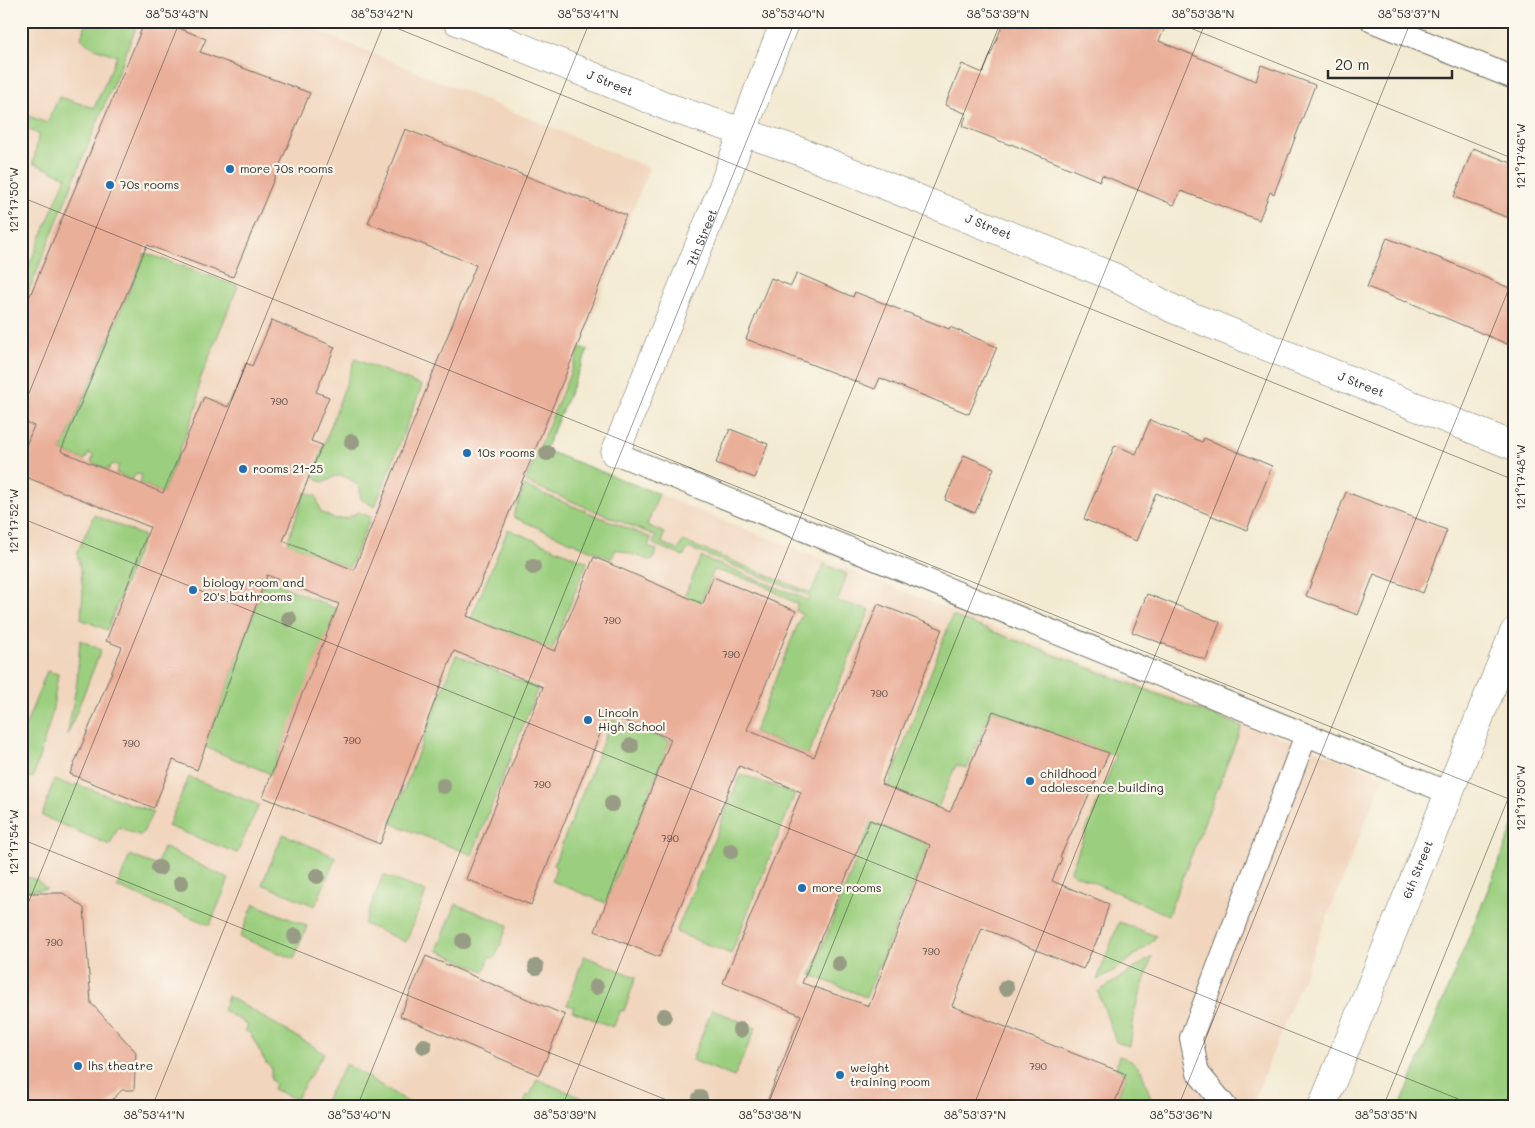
<svg xmlns="http://www.w3.org/2000/svg" width="1535" height="1128" viewBox="0 0 1535 1128" font-family="Mali,sans-serif">
<style>
.built{fill:#f1d5bd}
.green{fill:#9bcf7f;stroke:#637d55}
.building{fill:#eaaf99;fill-rule:evenodd}
.lines{fill:none;stroke-linecap:round;stroke-linejoin:round}
.lane-casing{stroke:#716e65;stroke-width:24}
.street-casing{stroke:#716e65;stroke-width:29}
.lane{stroke:#fff;stroke-width:22}
.street{stroke:#fff;stroke-width:28}
.tree{fill:#989c84}
.ticks{fill:none;stroke:#2b2b2b;stroke-width:1;stroke-opacity:0.45}
.poi-dot{fill:#1f6fb2;stroke:#fbf7ec;stroke-width:2}
.labels{text-anchor:middle;stroke-width:4.5;stroke-linejoin:round;paint-order:stroke}
.number-label{font-size:10px;fill:#5b4c46}
.street-label{font-size:12px;fill:#2b2b2b;stroke:#fbf7ec}
.poi-label{font-size:12px;fill:#2b2b2b;stroke:#fbf7ec;text-anchor:start}
.neatline{fill:none;stroke:#2b2b2b;stroke-width:2}
.ticks-label{font-size:12px;text-anchor:middle;fill:#2b2b2b}
</style>
<rect width="100%" height="100%" fill="#fbf7ec"/>
<filter id="ink" filterUnits="userSpaceOnUse"><feTurbulence type="fractalNoise" baseFrequency=".02" numOctaves="2"/><feDisplacementMap in="SourceGraphic" scale="10" xChannelSelector="R" yChannelSelector="G"/><feConvolveMatrix kernelMatrix="1 2 1 2 8 2 1 2 1" color-interpolation-filters="sRGB"/></filter>
<filter id="wash" filterUnits="userSpaceOnUse"><feTurbulence type="fractalNoise" baseFrequency=".0096" numOctaves="4" result="noise"/><feDisplacementMap in="SourceGraphic" scale="20" xChannelSelector="R" yChannelSelector="G"/><feGaussianBlur stdDeviation="1.12" result="paint"/><feColorMatrix in="noise" values="0 0 0 0 0 0 0 0 0 0 0 0 0 0 0 0 0 1.4 0 .05"/><feComposite in="paint" operator="in"/></filter>
<g filter="url(#wash)">
<rect width="100%" height="100%" fill="#f3ead2"/>
<polygon class="built" points="21,21 294,21 649,168 581,347 545,450 1085,663 1384,776 1251,1107 21,1107"/>
<g class="green">
<path d="M 87,21 L 126,21 L 137,25 L 21,310 L 21,285 L 66,177 L 33,163 L 39,134 L 21,127 L 21,113 L 47,123 L 59,97 L 94,108 L 117,56 C 105,51 90,49 81,38 Z"/>
<polygon points="145,253 238,286 199,382 198,403 163,493 140,483 142,475 136,474 132,480 116,473 119,466 112,464 108,470 91,462 94,456 89,453 85,460 61,451"/>
<polygon points="581,347 588,350 545,450 659,494 647,525 664,533 662,543 678,550 683,541 811,593 824,564 847,574 838,601 870,610 808,755 754,732 802,614 796,611 797,604 757,582 714,570 662,695 658,659 701,557 808,600 810,596 689,548 683,556 653,544 656,536 525,482"/>
<path d="M 355,359 L 422,386 L 375,507 L 361,499 L 360,488 C 355,483 349,477 342,476 C 328,474 327,491 313,475 Z"/>
<polygon points="524,486 651,538 648,547 657,550 652,561 616,549 611,559 513,517"/>
<polygon points="305,492 316,496 321,512 334,519 347,518 358,512 371,517 349,568 287,543"/>
<polygon points="94,515 144,536 107,630 81,619 83,592 81,573 77,553"/>
<polygon points="508,529 587,562 552,650 471,618"/>
<polygon points="266,579 337,609 271,774 205,747"/>
<polygon points="952,616 1242,726 1168,915 1070,872 1116,756 993,711 989,716 967,768 956,765 938,808 888,787"/>
<polygon points="80,640 101,650 67,736 77,682"/>
<polygon points="456,655 538,688 472,855 391,823"/>
<polygon points="47,671 58,674 52,714 33,778 21,776 21,737"/>
<polygon points="612,719 670,741 606,903 552,881 556,868 554,864"/>
<polygon points="741,774 795,794 731,954 676,932"/>
<polygon points="189,777 259,805 237,853 168,826"/>
<polygon points="54,780 73,786 76,784 153,812 141,836 118,827 110,845 42,816"/>
<polygon points="871,822 925,843 929,847 866,997 811,975"/>
<polygon points="1514,825 1514,1107 1400,1107"/>
<polygon points="283,834 336,857 315,906 262,884"/>
<polygon points="163,847 229,879 210,925 117,887 130,855 157,866"/>
<polygon points="383,875 426,892 406,942 364,924"/>
<polygon points="21,876 37,880 47,889 21,891"/>
<polygon points="254,904 307,926 294,959 240,937"/>
<polygon points="456,904 508,925 495,958 490,957 484,971 437,950"/>
<polygon points="1119,922 1156,936 1152,942 1118,968 1097,980"/>
<polygon points="584,956 636,977 624,1011 621,1010 613,1027 572,1011 574,1007 567,1005"/>
<polygon points="1152,957 1135,1010 1130,1046 1116,1042 1098,992"/>
<polygon points="228,996 324,1053 296,1099 273,1089 275,1084 271,1080 271,1067 266,1063 250,1033 245,1031 248,1025 223,1010"/>
<polygon points="712,1009 756,1028 734,1077 692,1060"/>
<polygon points="1119,1056 1131,1060 1141,1070 1154,1107 1114,1107 1126,1074 1116,1068"/>
<polygon points="346,1064 416,1107 321,1107"/>
<polygon points="537,1079 584,1099 580,1107 523,1107 527,1095 530,1096"/>
</g>
<g id="blocks">
<g class="building">
<path d="M 145,21 L 161,21 L 206,39 L 200,52 L 310,93 L 233,277 L 147,245 L 61,451 L 163,493 L 204,397 L 228,407 L 246,363 L 252,366 L 272,320 L 335,347 L 316,392 L 329,397 L 311,441 L 322,445 L 283,541 L 354,570 L 476,265 L 368,223 L 405,129 L 626,215 L 580,336 L 581,337 L 467,616 L 555,651 L 594,557 L 703,604 L 713,577 L 796,611 L 747,730 L 814,757 L 878,604 L 942,629 L 881,784 L 950,812 L 993,711 L 1109,753 L 1060,857 L 1062,858 L 1052,881 L 1109,904 L 1100,934 L 1083,969 L 982,928 L 952,1006 L 1126,1074 L 1113,1107 L 765,1107 L 801,1015 L 723,983 L 801,792 L 739,766 L 659,957 L 595,931 L 671,739 L 608,714 L 531,905 L 466,879 L 543,687 L 454,651 L 380,844 L 263,797 L 297,706 L 339,604 L 267,575 L 197,770 L 173,760 L 154,808 L 70,774 L 122,647 L 106,641 L 150,527 L 21,475 L 21,457 L 34,426 L 21,421 L 21,317 ZM 870,820 L 930,845 L 869,1006 L 802,983 Z"/>
<polygon points="1004,21 1168,21 1159,41 1256,81 1261,65 1315,85 1274,194 1270,192 1259,220 1181,191 1174,205 1102,175 1100,181 1011,144 1010,145 962,126 967,114 945,105 962,64 983,73"/>
<polygon points="1473,148 1514,164 1514,220 1454,197"/>
<polygon points="1387,238 1447,261 1514,290 1514,347 1406,301 1406,302 1367,287"/>
<polygon points="797,273 853,297 855,292 949,329 950,327 997,347 969,414 880,378 875,389 746,339 771,278 791,286"/>
<polygon points="1150,420 1202,442 1204,438 1272,466 1247,530 1156,493 1136,541 1084,519 1115,445 1136,454"/>
<polygon points="730,429 768,444 755,478 716,463"/>
<polygon points="964,455 994,468 975,513 945,500"/>
<polygon points="1346,492 1447,530 1423,593 1374,574 1358,615 1306,596"/>
<polygon points="1147,594 1220,622 1206,660 1132,632"/>
<polygon points="21,893 63,893 84,908 91,1003 136,1052 134,1090 122,1090 105,1107 21,1107"/>
<polygon points="426,956 565,1015 539,1075 400,1016"/>
</g>
</g>
</g>
<g filter="url(#ink)">
<use href="#blocks" fill-opacity="0" stroke="#716e65" stroke-width="1"/>
<g class="lines">
<defs>
<g id="lane">
<polyline points="1372,21 1514,78"/>
<polyline points="615,453 1449,793"/>
<polyline points="1226,1107 1198,1073 1191,1038 1306,735"/>
</g>
<g id="street">
<path id="s1" d="M 457,21 L 671,108 L 799,151 L 1114,277 L 1173,309 L 1514,446"/>
<path id="s2" d="M 615,453 L 722,189 L 763,77 L 785,21"/>
<path id="s3" d="M 1322,1107 L 1514,632"/>
</g>
</defs>
<use href="#lane" class="lane-casing"/>
<use href="#street" class="street-casing"/>
<use href="#lane" class="lane"/>
<use href="#street" class="street"/>
</g>
<g class="tree">
<circle cx="352" cy="442" r="8"/>
<circle cx="547" cy="453" r="8"/>
<circle cx="533" cy="567" r="8"/>
<circle cx="289" cy="619" r="8"/>
<circle cx="631" cy="746" r="8"/>
<circle cx="443" cy="786" r="8"/>
<circle cx="612" cy="804" r="8"/>
<circle cx="731" cy="851" r="8"/>
<circle cx="159" cy="868" r="8"/>
<circle cx="317" cy="876" r="8"/>
<circle cx="181" cy="883" r="8"/>
<circle cx="295" cy="936" r="8"/>
<circle cx="463" cy="941" r="8"/>
<circle cx="839" cy="964" r="8"/>
<circle cx="536" cy="967" r="8"/>
<circle cx="596" cy="987" r="8"/>
<circle cx="1006" cy="988" r="8"/>
<circle cx="664" cy="1016" r="8"/>
<circle cx="740" cy="1030" r="8"/>
<circle cx="424" cy="1046" r="8"/>
<circle cx="700" cy="1098" r="8"/>
</g>
</g>
<path class="ticks" d="M 379,21 L 1514,480M 1173,21 L 1514,159M 21,197 L 1514,801M 21,413 L 180,21M 21,518 L 1478,1107M 21,839 L 684,1107M 21,921 L 385,21M 152,1107 L 590,21M 357,1107 L 795,21M 562,1107 L 1001,21M 767,1107 L 1206,21M 973,1107 L 1411,21M 1178,1107 L 1514,276M 1383,1107 L 1514,784"/>
<g class="poi-dot">
<circle cx="230" cy="169" r="5"/>
<circle cx="110" cy="185" r="5"/>
<circle cx="467" cy="453" r="5"/>
<circle cx="243" cy="469" r="5"/>
<circle cx="193" cy="590" r="5"/>
<circle cx="588" cy="720" r="5"/>
<circle cx="1030" cy="781" r="5"/>
<circle cx="802" cy="888" r="5"/>
<circle cx="78" cy="1066" r="5"/>
<circle cx="840" cy="1075" r="5"/>
</g>
<g class="labels">
<g class="number-label">
<text x="279" y="405">790</text>
<text x="612" y="624">790</text>
<text x="731" y="658">790</text>
<text x="879" y="697">790</text>
<text x="352" y="744">790</text>
<text x="131" y="747">790</text>
<text x="542" y="788">790</text>
<text x="670" y="842">790</text>
<text x="54" y="946">790</text>
<text x="931" y="955">790</text>
<text x="1038" y="1070">790</text>
</g>
<g class="street-label">
<text dy="4" stroke="none"><textPath href="#s1" startOffset="165">J Street</textPath></text>
<text dy="4" stroke="none"><textPath href="#s1" startOffset="570">J Street</textPath></text>
<text dy="4" stroke="none"><textPath href="#s2" startOffset="232">7th Street</textPath></text>
<text dy="4" stroke="none"><textPath href="#s1" startOffset="975">J Street</textPath></text>
<text dy="4" stroke="none"><textPath href="#s3" startOffset="256">6th Street</textPath></text>
</g>
<g class="poi-label">
<text x="240" y="173">more 70s rooms</text>
<text x="120" y="189">70s rooms</text>
<text x="477" y="457">10s rooms</text>
<text x="253" y="473">rooms 21-25</text>
<text x="203" y="587">biology room and<tspan x="203" dy="14">20's bathrooms</tspan></text>
<text x="598" y="717">Lincoln<tspan x="598" dy="14">High School</tspan></text>
<text x="1040" y="778">childhood<tspan x="1040" dy="14">adolescence building</tspan></text>
<text x="812" y="892">more rooms</text>
<text x="88" y="1070">lhs theatre</text>
<text x="850" y="1072">weight<tspan x="850" dy="14">training room</tspan></text>
</g>
</g>
<rect width="1535" height="1128" fill="none" stroke="#fbf7ec" stroke-width="55"/>
<path d="M1328 70v8h124v-8" fill="none" stroke="#2b2b2b" stroke-width="2.5"/>
<text x="1335" y="70" font-size="15" fill="#2b2b2b" stroke="#fbf7ec" stroke-width="4" paint-order="stroke">20 m</text>
<rect x="28" y="28" width="1480" height="1072" class="neatline"/>
<g class="ticks-label">
<text x="177" y="18">38°53'43"N</text>
<text x="382" y="18">38°53'42"N</text>
<text x="588" y="18">38°53'41"N</text>
<text x="793" y="18">38°53'40"N</text>
<text x="998" y="18">38°53'39"N</text>
<text x="1203" y="18">38°53'38"N</text>
<text x="1409" y="18">38°53'37"N</text>
<text transform="translate(1521 156) rotate(-90)" y="4">121°17'46"W</text>
<text transform="translate(14 200) rotate(-90)" y="4">121°17'50"W</text>
<text transform="translate(1521 477) rotate(-90)" y="4">121°17'48"W</text>
<text transform="translate(14 521) rotate(-90)" y="4">121°17'52"W</text>
<text transform="translate(1521 798) rotate(-90)" y="4">121°17'50"W</text>
<text transform="translate(14 842) rotate(-90)" y="4">121°17'54"W</text>
<text x="154" y="1119">38°53'41"N</text>
<text x="359" y="1119">38°53'40"N</text>
<text x="565" y="1119">38°53'39"N</text>
<text x="770" y="1119">38°53'38"N</text>
<text x="975" y="1119">38°53'37"N</text>
<text x="1181" y="1119">38°53'36"N</text>
<text x="1386" y="1119">38°53'35"N</text>
</g>
</svg>
